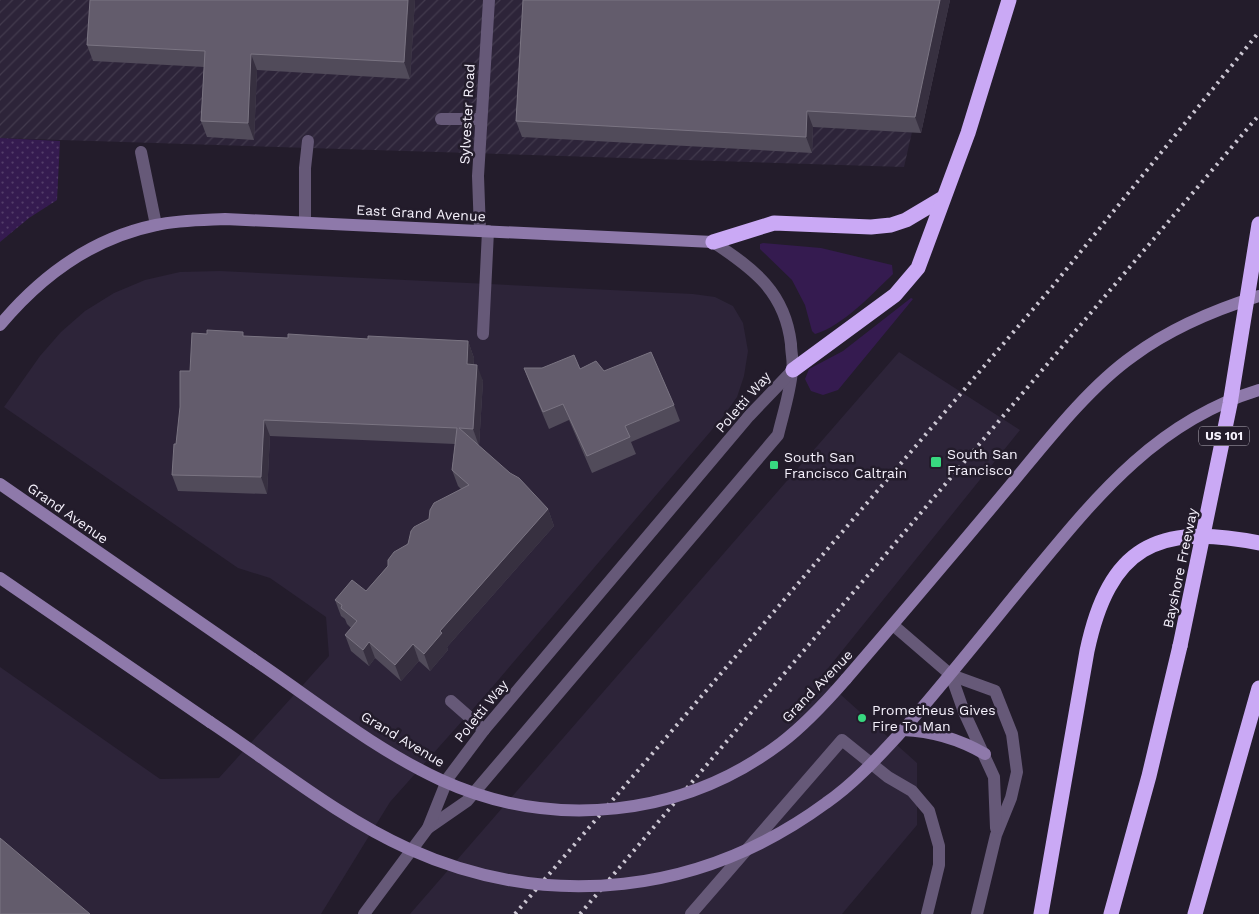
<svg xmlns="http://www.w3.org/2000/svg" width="1259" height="914" viewBox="0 0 1259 914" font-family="'Work Sans',sans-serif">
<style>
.built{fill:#2d2439}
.industrial{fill:url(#industrial-furrows)}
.grass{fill:url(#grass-dots)}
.garden{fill:#351b50}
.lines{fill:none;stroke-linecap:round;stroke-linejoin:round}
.service{stroke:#665978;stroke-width:12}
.minor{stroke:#665978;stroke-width:12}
.tertiary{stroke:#665978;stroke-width:12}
.secondary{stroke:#8e79aa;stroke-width:12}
.motorway{stroke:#caa9f5;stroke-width:15}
.rail{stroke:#cbc6d2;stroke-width:4;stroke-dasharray:2.5 5;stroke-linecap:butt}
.secondary-bridge{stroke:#8e79aa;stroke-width:12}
.motorway-bridge{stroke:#caa9f5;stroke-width:15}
.wall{fill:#514b5a}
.shaded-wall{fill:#373040}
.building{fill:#635c6c;stroke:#7a7482}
.poi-dot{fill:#38d880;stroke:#231c2b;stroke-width:2}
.labels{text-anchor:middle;stroke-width:5;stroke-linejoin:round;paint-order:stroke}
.shield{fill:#231c2b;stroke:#b6b1bd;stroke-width:1}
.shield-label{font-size:12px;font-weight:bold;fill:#f5f1fc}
.street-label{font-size:14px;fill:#f5f1fc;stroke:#231c2b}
.poi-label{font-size:14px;fill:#f5f1fc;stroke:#231c2b;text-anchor:start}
</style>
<defs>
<pattern id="industrial-furrows" width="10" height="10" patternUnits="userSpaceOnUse" patternTransform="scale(1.25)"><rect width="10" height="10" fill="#2d2439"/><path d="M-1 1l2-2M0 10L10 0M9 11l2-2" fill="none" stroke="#423a4d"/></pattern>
<pattern id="grass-dots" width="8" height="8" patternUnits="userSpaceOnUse" patternTransform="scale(1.25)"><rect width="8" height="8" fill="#351b50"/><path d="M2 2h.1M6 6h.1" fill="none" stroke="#533d6a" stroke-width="1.8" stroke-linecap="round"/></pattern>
</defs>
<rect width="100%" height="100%" fill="#231c2b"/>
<g class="built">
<polygon points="220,271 693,294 715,297 733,306 743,323 748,351 744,376 737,397 722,418 488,692 390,802 321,914 0,914 0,667 160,779 219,778 329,656 326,617 270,578 238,568 4,407 40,356 61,332 85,311 114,293 145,280 180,272"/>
<polygon points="899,352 1020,430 821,677 917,763 917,825 842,914 410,914"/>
</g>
<polygon class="industrial" points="0,0 942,0 904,167 0,138"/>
<polygon class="grass" points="0,138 60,141 57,200 29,218 0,242"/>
<g class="garden">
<path d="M 763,243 L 821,248 L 892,265 L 893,274 C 872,294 843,326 815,334 L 812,331 L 805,305 L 792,280 L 760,249 L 760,244 Z"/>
<polygon points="911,298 913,299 838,390 823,395 811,391 805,379 809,369 843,351"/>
</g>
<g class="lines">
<g class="service">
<polyline points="441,119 481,119"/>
<polyline points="141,152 156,225"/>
<polyline points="305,222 305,168 308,141"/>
<polyline points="480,231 478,176 489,0"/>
<polyline points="483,334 488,231"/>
<polyline points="451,701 484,730"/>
<polyline points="691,914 842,740 888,777 912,791 929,811 939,846 939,865 927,914"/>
</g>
<g class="minor">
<path d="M 428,828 L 467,801 L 778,435 C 783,414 790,393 792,371 C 794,363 791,353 791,344 C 785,292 754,269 713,242"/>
<polyline points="364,914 428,828 448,778 484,730 749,416 793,370"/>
</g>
<g class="tertiary">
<polyline points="893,625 951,675 995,691 1012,734 1017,772 1011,798 996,835 977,914"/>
<polyline points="951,675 964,712 994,777 996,828"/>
</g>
<g class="secondary">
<path d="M 0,325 C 41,276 93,238 156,225 C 178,220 202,220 225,219 L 713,242"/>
<polyline points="0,484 253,659"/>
<polyline points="0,578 210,722"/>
<path d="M 846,679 C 902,614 958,548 1013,482 C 1047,441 1089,387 1133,356 C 1171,328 1214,310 1259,296"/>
<path d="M 903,730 C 945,682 984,633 1024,584 C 1092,502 1153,422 1259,390"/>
<path d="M 903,730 C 933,731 959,739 985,754"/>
</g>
<g class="motorway">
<polyline points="713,242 774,223 871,227 891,225 906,220 943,198"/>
<polyline points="793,370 895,295 918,268 968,133 1009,0"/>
<path d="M 1041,914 L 1087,651 C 1109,547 1157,522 1259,543"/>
<polyline points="1111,914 1149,776 1180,646"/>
<polyline points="1195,914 1259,688"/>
</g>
<g class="rail">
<polyline points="515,914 1052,287 1259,32"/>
<polyline points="580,914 1259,115"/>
</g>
<g class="secondary-bridge">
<path d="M 253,659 C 314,700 374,749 441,780 C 553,831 683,817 781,743 C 806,724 826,702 846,679"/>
<path d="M 210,722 C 275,765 338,817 409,849 C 550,912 702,894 826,803 C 855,783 879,756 903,730"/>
</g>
<polyline class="motorway-bridge" points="1180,646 1230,404 1259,224"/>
</g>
<g class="wall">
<polygon points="90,0 415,0 410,79 257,70 254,140 207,137 201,121 204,67 93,61 87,45"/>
<polygon points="523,0 950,0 921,133 813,127 812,153 522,137 516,121"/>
<polygon points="207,334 288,338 468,341 474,358 474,365 483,381 479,446 548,509 554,526 447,647 448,650 430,671 419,661 401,681 375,658 369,666 351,651 345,635 351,628 347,624 345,619 341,616 335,600 366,591 429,519 461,489 458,486 452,470 455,444 270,436 267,494 178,491 172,475 176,444 190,371"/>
<polygon points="524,368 580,369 604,371 674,405 680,421 631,442 636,454 592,473 569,420 549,429 530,384"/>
</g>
<g class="shaded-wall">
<polygon points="408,0 415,0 410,79 404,62"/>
<polygon points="940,0 950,0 921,133 915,117"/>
<polygon points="251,54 257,70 254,140 248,123"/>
<polygon points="807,111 813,127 812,153 806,137"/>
<polygon points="468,341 474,358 473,381 467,364"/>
<polygon points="477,365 483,381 479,446 473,429"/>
<polygon points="264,420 270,436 267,494 261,477"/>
<polygon points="548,509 554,526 447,647 448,650 430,671 424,654 440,631"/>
<polygon points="369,642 375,658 369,666 363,650"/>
<polygon points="413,644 419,661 401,681 395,665"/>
</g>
<g class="building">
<polygon points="90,0 408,0 404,62 251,54 248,123 201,121 205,51 87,45"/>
<polygon points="523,0 940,0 915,117 807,111 806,137 516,121"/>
<polygon points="207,330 243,332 243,336 288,338 288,334 368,339 368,336 468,341 467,364 477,365 473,429 459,428 510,473 519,478 548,509 440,631 442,633 424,654 413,644 395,665 369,642 363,650 345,635 357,621 341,608 342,605 335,600 352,580 366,591 388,566 388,560 394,552 408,544 411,531 414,527 429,519 430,510 434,503 469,485 452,470 457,428 264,420 261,477 172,475 174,444 176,444 180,407 180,371 190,371 192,333 207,334"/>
<polygon points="651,352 674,405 625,426 630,437 587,456 563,404 543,412 524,368 542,368 574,355 580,369 596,361 604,371"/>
<polygon points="0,838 90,914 0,914"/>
</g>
<g class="poi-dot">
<rect x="930" y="456" width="12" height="12" rx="2.5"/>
<rect x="769" y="460" width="10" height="10" rx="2.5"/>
<circle cx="862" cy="718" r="5"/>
</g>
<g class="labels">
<rect class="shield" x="1199" y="426.5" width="50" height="19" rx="4"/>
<g class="shield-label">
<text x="1224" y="440">US 101</text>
</g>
<g class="street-label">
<text transform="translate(467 114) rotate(-87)" y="5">Sylvester Road</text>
<text transform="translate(421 213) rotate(3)" y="5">East Grand Avenue</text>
<text transform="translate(743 402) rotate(-49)" y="5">Poletti Way</text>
<text transform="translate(68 513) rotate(35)" y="5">Grand Avenue</text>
<text transform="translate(1180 568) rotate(-78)" y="5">Bayshore Freeway</text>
<text transform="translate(817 686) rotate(-46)" y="5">Grand Avenue</text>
<text transform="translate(481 711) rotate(-51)" y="5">Poletti Way</text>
<text transform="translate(403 739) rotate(31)" y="5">Grand Avenue</text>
</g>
<g class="poi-label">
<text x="947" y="459">South San<tspan x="947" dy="16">Francisco</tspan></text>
<text x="784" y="462">South San<tspan x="784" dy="16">Francisco Caltrain</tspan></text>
<text x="872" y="715">Prometheus Gives<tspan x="872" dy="16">Fire To Man</tspan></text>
</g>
</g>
</svg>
